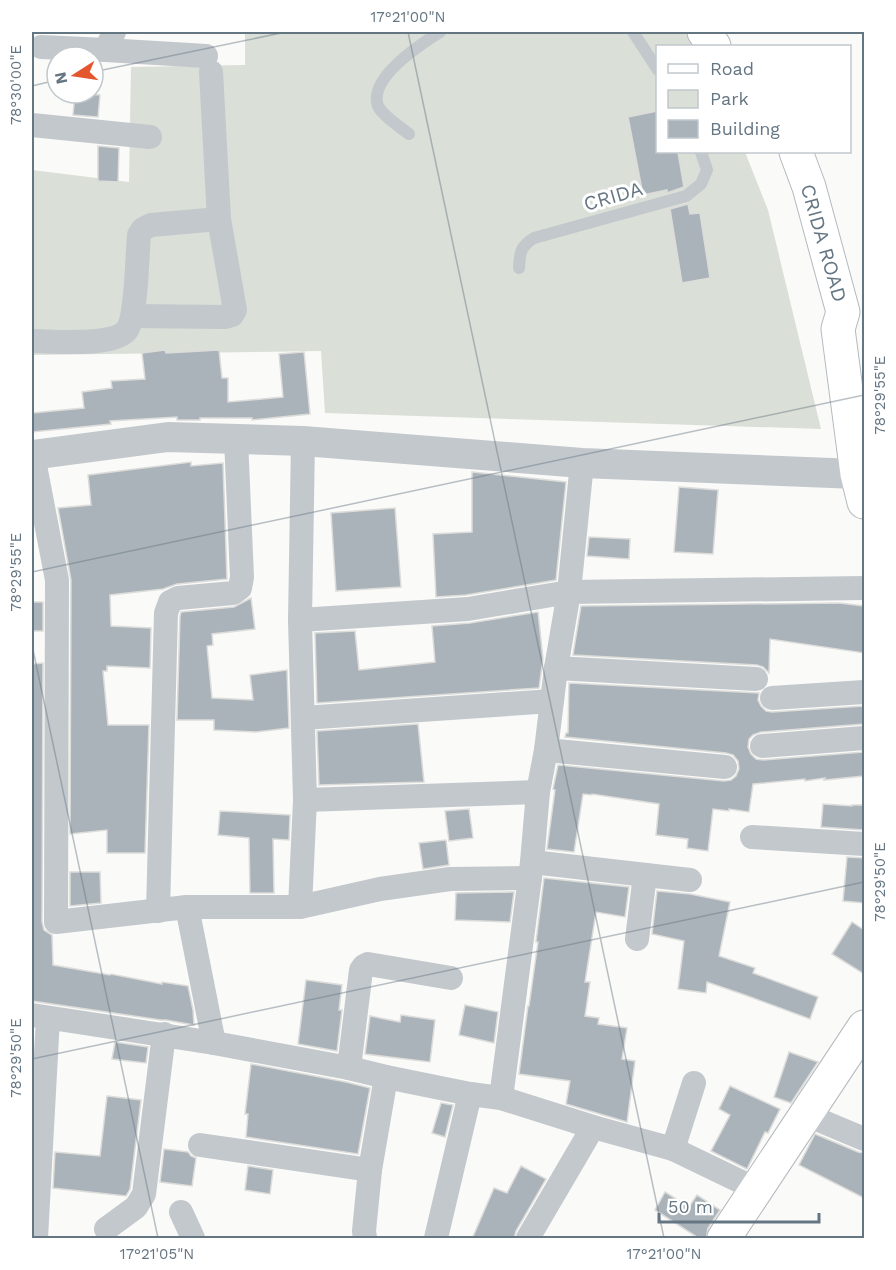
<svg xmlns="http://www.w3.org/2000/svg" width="896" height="1270" viewBox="0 0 896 1270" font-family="'Work Sans',sans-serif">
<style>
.green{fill:#dadfd7}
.building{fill:#aab3b9;stroke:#dcdcda;stroke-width:1.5}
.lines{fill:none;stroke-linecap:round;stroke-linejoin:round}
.secondary-casing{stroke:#b3babf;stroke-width:35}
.service{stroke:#c3c8cc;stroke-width:12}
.minor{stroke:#c3c8cc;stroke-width:24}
.tertiary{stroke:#c3c8cc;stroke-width:30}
.secondary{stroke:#fff;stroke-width:33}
.ticks{fill:none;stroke:#657683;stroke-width:1.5;stroke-opacity:0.45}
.labels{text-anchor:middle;stroke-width:6;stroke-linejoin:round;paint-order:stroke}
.street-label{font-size:20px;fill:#657683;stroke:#fff}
.neatline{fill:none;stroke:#657683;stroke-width:2}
.ticks-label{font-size:15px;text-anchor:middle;fill:#657683}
</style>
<rect width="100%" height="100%" fill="#fafaf8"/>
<polygon class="green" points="245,32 694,32 703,46 658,46 658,152 745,152 768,210 821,429 325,413 321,351 32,355 32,170 129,182 131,67 245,65"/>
<g class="building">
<polygon points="75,93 100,95 98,117 73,115"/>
<polygon points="657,111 657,152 678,152 684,187 667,193 667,190 643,195 628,117"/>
<polygon points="98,146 119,148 118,182 98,181"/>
<polygon points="688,204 690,214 700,213 710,278 682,283 670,209"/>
<polygon points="165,350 166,353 219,350 222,378 228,378 228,402 283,397 279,354 304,352 310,414 252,420 252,418 200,418 200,420 177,420 177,417 110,421 111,424 32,432 32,413 84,408 82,392 112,388 111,381 145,379 142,353"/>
<polygon points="191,462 191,466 223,463 227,579 177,584 163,589 110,595 111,626 151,628 150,668 107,666 107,671 103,671 108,725 149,725 145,853 107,853 107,830 70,834 71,580 58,508 91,505 88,475"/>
<polygon points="472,472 566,482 556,580 466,595 436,597 433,534 472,532"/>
<polygon points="679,487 718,490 713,554 674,552"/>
<polygon points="395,508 401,587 336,591 331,513"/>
<polygon points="589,537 630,539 629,559 587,556"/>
<polygon points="251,598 255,629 212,634 213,645 207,646 212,698 253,700 250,675 287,670 289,728 256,732 214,730 214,720 177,720 180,616 181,612 234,607"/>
<rect x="32" y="602" width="11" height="29"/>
<polygon points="839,603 864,606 864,653 770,639 769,673 763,667 757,665 573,655 581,606"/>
<polygon points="538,612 543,659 539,688 317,703 315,633 355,631 359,670 435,662 432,626 470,623"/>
<polygon points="43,663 42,922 44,930 52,935 53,965 110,975 111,974 162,984 162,982 188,986 193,1010 194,1025 166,1020 161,1020 32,1001 32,664"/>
<polygon points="569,683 759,693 758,700 761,706 766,711 772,712 864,706 864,724 761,732 753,735 749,739 748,747 751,754 756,759 763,760 864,752 864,776 824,780 825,778 805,781 805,779 753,784 749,812 729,809 729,811 713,809 708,851 687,848 688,839 656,835 659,804 592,794 592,795 583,794 574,852 547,849 555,790 553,789 558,765 724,781 731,780 736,776 739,769 738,761 733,755 726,753 565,737 566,733 568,733"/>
<polygon points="418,724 424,782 319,785 317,731"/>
<polygon points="823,804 852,806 852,805 864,805 864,830 821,827"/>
<polygon points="469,809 473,838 449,841 445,811"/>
<polygon points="220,811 290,815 289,840 273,839 274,893 250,893 249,838 218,835"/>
<polygon points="446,840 449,865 423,869 419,843"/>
<polygon points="847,857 864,858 864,903 843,901"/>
<polygon points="70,872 100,872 101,903 70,906"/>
<polygon points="544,878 629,887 625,917 596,912 585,982 590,982 585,1016 599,1018 598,1024 627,1028 622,1059 635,1061 627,1122 566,1104 570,1081 519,1074 528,1006 529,1006 538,942 536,942"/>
<polygon points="657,891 690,894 730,902 719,956 755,968 753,973 818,997 810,1019 745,995 707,982 706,993 678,989 684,941 652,934"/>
<polygon points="514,892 510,922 455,920 456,893"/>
<polygon points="852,922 864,930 864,974 832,954"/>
<polygon points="306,980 342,985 339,1010 342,1010 337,1051 298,1044"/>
<polygon points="465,1005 498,1012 494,1043 459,1035"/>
<polygon points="401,1015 435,1020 430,1062 365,1054 370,1016 400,1022"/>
<polygon points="115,1042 148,1047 146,1063 112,1059"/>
<polygon points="789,1052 818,1062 791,1103 774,1097"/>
<polygon points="251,1064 346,1082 370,1088 358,1154 246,1137 248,1114 245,1114"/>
<polygon points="730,1086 780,1109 768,1133 765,1132 747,1169 711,1151 730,1115 719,1109"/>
<polygon points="107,1096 141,1100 130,1189 126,1196 53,1188 55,1152 100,1156"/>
<polygon points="441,1103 453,1105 445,1137 432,1133"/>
<polygon points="815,1134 858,1152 864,1153 864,1198 799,1165"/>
<polygon points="164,1149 188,1152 191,1156 196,1158 192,1186 160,1182"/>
<polygon points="248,1166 273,1170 270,1194 245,1190"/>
<polygon points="521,1166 546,1179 516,1231 514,1239 472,1239 494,1188 507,1193"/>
<polygon points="665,1192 689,1207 697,1195 720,1210 708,1228 706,1239 700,1239 655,1210"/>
</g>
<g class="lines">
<defs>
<g id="secondary">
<polyline points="704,32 714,46"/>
<polyline points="796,152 809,187 843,312 838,329 857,474 864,502"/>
<polyline points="724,1238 864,1027"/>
</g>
</defs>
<use href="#secondary" class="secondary-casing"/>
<g class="service">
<polyline points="633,32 658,70"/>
<path d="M 409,134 C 400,127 382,115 378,106 C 368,78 421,44 440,32"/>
<path d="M 519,268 C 520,252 520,247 534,238 L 686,196 L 701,184 L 707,170 L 701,152"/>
</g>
<g class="minor">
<polyline points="41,47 106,50 114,32"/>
<polyline points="106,50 206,56"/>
<polyline points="32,125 150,137"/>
<polyline points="133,316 225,317 232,315 235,310 219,219 211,72"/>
<path d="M 32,341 C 53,341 111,347 126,331 C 137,319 137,253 139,235 L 143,229 L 151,225 L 219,219"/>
<polyline points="33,455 57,580 56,922 187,907 300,907 380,889 450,879 530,878"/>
<polyline points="300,620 468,609 569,592 864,588"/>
<polyline points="556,668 756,679"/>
<polyline points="772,698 864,692"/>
<polyline points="303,718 552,701"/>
<polyline points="762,746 864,738"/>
<polyline points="546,750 725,767"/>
<polyline points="305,800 538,792"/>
<polyline points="752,837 864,844"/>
<polyline points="532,862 690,880"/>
<polyline points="187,907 214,1043"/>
<polyline points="300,907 305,800 300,620 303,441"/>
<polyline points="158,911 166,613 170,602 178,598 233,593 240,588 242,577 236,439"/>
<polyline points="637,939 645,875"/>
<polyline points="32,1015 214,1043 349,1068 386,1077 470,1094 501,1098 593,1127 673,1149 758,1190"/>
<polyline points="349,1068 361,970 364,966 368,964 451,978"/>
<polyline points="501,1098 532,862 538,792 546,750 556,668 569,592 582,463"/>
<polyline points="807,1115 864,1139"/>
<polyline points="200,1145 370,1170"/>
<polyline points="673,1149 694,1083"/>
<polyline points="181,1212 193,1238"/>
<polyline points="106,1229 136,1207 144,1194 164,1034"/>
<polyline points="36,1238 48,1018"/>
<polyline points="365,1238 364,1231 370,1170 386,1077"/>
<polyline points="436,1238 470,1094"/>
<polyline points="528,1238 593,1127"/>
</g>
<polyline class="tertiary" points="32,455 168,437 303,441 582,463 857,474"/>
<use href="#secondary" class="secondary"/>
</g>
<path class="ticks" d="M 408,32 L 664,1238M 93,72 L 286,32M 32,86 L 57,80M 32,572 L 864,395M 32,645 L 158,1238M 32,1059 L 864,882"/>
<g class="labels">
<g class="street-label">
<text transform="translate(613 196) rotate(-16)" y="7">CRIDA</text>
<text transform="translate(824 243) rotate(74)" y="7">CRIDA ROAD</text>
</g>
</g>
<rect width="896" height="1270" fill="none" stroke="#ffffff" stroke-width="66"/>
<rect x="656" y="45" width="195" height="108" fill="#ffffff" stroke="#c1c8cd" stroke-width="1.5"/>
<rect x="668" y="64" width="30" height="9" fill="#ffffff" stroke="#c1c8cd" stroke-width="1.5"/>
<text x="710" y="75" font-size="18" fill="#657683">Road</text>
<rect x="668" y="90" width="30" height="18" fill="#dadfd7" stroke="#c1c8cd" stroke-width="1.5"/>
<text x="710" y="105" font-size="18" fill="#657683">Park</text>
<rect x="668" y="120" width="30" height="18" fill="#aab3b9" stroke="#c1c8cd" stroke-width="1.5"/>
<text x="710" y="135" font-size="18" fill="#657683">Building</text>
<g transform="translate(75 75) rotate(258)"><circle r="28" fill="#ffffff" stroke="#c1c8cd" stroke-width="1.5"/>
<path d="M0-4.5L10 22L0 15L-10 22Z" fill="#e4572e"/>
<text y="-9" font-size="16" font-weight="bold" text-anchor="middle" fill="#657683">N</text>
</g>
<path d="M659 1213v9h160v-9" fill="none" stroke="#657683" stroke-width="3"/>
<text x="668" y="1213" font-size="18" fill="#657683" stroke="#ffffff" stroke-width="4.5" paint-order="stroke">50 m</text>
<rect x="33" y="33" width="830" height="1204" class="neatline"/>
<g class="ticks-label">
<text x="408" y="22">17°21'00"N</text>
<text transform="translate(16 85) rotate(-90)" y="5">78°30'00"E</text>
<text transform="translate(880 395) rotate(-90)" y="5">78°29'55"E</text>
<text transform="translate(16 572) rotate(-90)" y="5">78°29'55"E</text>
<text transform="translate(880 882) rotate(-90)" y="5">78°29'50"E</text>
<text transform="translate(16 1058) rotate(-90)" y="5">78°29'50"E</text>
<text x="157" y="1259">17°21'05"N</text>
<text x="664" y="1259">17°21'00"N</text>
</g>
</svg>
